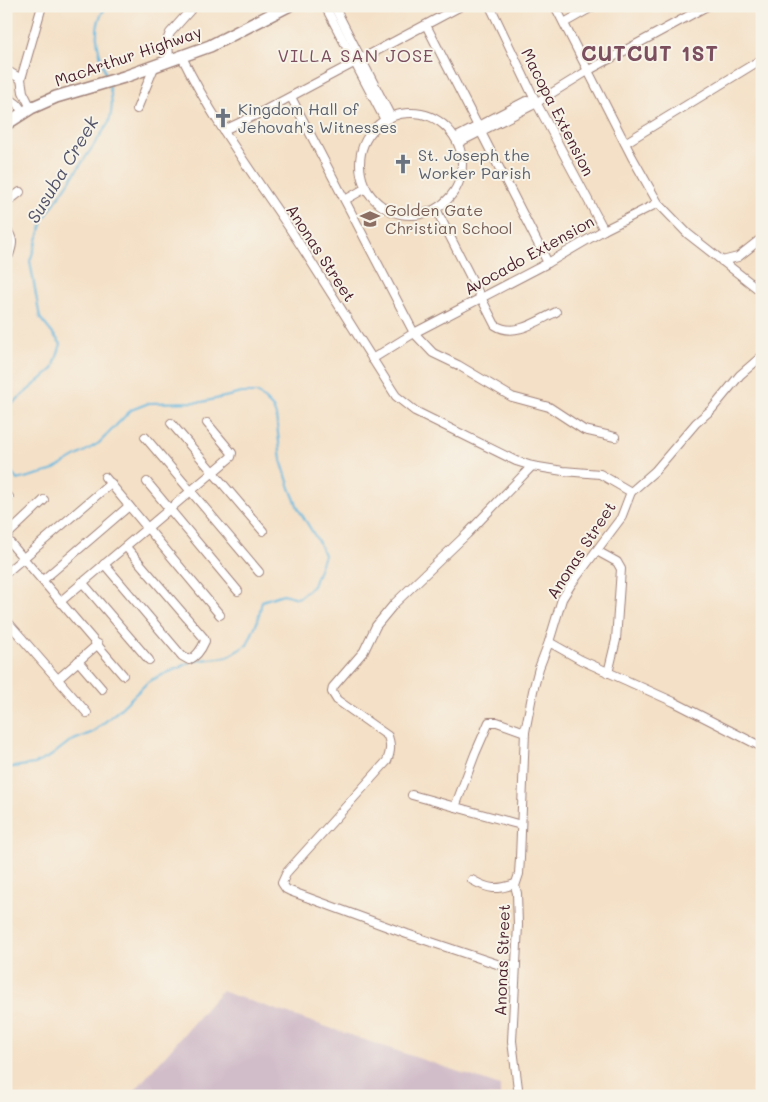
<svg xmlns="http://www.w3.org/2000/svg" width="768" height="1102" viewBox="0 0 768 1102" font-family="Mali,sans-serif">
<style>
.industrial{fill:#d1bdc9}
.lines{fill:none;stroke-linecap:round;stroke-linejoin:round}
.stream{stroke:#63b7df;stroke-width:2}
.minor-casing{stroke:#9f8078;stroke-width:10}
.highway-casing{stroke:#9f8078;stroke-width:14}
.minor{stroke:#fff;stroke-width:8}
.highway{stroke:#fff;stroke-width:11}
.labels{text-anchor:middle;stroke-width:4;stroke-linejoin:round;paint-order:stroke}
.street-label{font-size:16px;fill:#4a1f2b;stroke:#f7f3e8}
.worship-label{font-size:16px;fill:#5b616d;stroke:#f7f3e8;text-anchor:start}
.education-label{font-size:16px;fill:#785e54;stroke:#f7f3e8;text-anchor:start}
.neighbourhood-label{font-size:18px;letter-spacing:1px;fill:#7c4f5f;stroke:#f7f3e8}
.water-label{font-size:18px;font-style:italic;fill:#53546a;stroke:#f7f3e8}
.district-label{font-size:21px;font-weight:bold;letter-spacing:1px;fill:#7c4f5f;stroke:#f7f3e8}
</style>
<rect width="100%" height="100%" fill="#f7f3e8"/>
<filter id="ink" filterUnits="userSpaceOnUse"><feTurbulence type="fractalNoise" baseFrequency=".02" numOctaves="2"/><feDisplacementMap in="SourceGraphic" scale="10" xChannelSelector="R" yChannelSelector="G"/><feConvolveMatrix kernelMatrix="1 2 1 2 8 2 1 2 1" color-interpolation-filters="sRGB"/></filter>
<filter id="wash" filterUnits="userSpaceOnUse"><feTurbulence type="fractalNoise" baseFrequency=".0096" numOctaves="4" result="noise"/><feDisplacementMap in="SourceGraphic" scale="20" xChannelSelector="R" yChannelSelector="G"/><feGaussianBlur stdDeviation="1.12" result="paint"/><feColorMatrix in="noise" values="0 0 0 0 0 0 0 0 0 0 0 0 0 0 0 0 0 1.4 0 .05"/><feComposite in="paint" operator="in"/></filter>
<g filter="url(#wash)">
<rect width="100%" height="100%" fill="#f4e0c6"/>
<polygon class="industrial" points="221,991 500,1086 500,1096 130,1096"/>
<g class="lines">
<g class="stream">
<path d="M 107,6 C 88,28 100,54 107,78"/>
<path d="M 6,409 L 53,369 L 61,344 L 40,318 L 30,261 L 44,219 L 108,124 C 113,111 113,99 109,85"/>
<polyline points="6,463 17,480 51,471 99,443 131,410 149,403 202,402 242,393 258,393 273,408 276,416 281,460 290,488 299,510 318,541 324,555 313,586 298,598 283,594 262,601 258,620 247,645 227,657 193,661"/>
<polyline points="6,768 35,764 51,756 69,742 93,732 119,710 149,681 189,663"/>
</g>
</g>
</g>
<g filter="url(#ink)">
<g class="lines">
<defs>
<g id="minor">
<polyline points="325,6 385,120"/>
<polyline points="334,6 391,117"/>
<polyline points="490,6 536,102 604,230"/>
<polyline points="555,6 632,157 658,203 688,234 762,292"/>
<polyline points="564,23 594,6"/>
<polyline points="426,25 548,263"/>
<path d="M 182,57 C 212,119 254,175 292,232 C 327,286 361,341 396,396 L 415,411 L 516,461 L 532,466 L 563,471 L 600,474 L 631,492 L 621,518 L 572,583 L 562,599 L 549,642 L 539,668 L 533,691 L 525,732 L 520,858 L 519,874 L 515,886 L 517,893 L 518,925 L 512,1041 L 519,1096"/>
<polyline points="169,61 168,38 170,33 194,6"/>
<polyline points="6,70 21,79"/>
<polyline points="6,96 17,104 24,113"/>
<polyline points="291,97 414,333 433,353 458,365 512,397 549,407 584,430 615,437"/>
<polyline points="31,108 23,92 21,79 42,6"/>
<polyline points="137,109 155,65"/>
<circle cx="411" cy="164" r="51"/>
<polyline points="224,130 254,116 461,6"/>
<polyline points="455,138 526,101 536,102"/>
<polyline points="458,143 531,106 589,70 707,6"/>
<polyline points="625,143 762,59"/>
<polyline points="345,200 366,188"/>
<polyline points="6,203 20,192"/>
<path d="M 436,209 L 495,325 C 515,338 537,321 556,312"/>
<path d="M 6,229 C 14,239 13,244 9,255"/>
<polyline points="722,261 738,257 762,238"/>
<polyline points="372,359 414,333 548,263 604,230 658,203"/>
<polyline points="171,423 263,531"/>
<polyline points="145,437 259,572"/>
<polyline points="105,477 220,615"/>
<polyline points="147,482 238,591"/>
<polyline points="631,492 655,471 696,423 712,409 740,375 762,356"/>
<polyline points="6,499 9,497"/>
<polyline points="6,536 44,500"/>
<polyline points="6,538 123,675"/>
<polyline points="597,551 617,562 621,569 616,640 608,673"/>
<path d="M 104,564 L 182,656 L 189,660 C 196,657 202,648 205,641 L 204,638 L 126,547"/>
<polyline points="6,573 111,483"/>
<polyline points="43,580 129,506"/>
<polyline points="82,582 149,660"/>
<polyline points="61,601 231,457 232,453 207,423"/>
<polyline points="6,620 87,713"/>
<polyline points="549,642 581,660 674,702 762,747"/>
<polyline points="78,661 102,689"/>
<polyline points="58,679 98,644"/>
<polyline points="412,795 521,825"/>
<polyline points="455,807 475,754 489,722 497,722 525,732"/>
<path d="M 472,880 C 490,890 496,890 515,884"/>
<path d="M 516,965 L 500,965 L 407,934 L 290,891 L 286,889 L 282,883 L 287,872 L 387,761 C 391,751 391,745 388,736 L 337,700 L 332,692 L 333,687 L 364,651 L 376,626 L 395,603 L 467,534 L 532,466"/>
</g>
<polyline id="highway" points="6,124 31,108 56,97 124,77 210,46 288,6"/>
</defs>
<use href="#minor" class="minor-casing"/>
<use href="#highway" class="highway-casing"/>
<use href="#minor" class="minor"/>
<use href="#highway" class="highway"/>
</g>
</g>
<defs>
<symbol id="church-bare" viewBox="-9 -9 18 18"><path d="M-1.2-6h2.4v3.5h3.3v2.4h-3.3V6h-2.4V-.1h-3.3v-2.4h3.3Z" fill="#6b7280" stroke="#f7f3e8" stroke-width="2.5" paint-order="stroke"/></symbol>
<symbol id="school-bare" viewBox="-9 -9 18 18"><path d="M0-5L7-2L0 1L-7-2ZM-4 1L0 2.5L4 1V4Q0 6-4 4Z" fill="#8d6e63" stroke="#f7f3e8" stroke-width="2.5" paint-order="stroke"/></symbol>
</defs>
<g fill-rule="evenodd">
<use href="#church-bare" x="209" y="104" width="28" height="28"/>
<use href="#church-bare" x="389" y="150" width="28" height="28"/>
<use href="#school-bare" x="356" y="205" width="28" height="28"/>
</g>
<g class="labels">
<g class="street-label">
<text transform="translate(128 56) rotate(-19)" y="6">MacArthur Highway</text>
<text transform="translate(558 112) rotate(63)" y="6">Macopa Extension</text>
<text transform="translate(321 253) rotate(57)" y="6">Anonas Street</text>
<text transform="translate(529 255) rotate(-29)" y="6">Avocado Extension</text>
<text transform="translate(581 550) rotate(-57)" y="6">Anonas Street</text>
<text transform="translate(502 960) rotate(-88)" y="6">Anonas Street</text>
</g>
<g class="worship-label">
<text x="238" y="115">Kingdom Hall of<tspan x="238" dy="18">Jehovah's Witnesses</tspan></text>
<text x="418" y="161">St. Joseph the<tspan x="418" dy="18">Worker Parish</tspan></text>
</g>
<g class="education-label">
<text x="385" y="216">Golden Gate<tspan x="385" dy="18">Christian School</tspan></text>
</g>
<g class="neighbourhood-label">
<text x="356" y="62">VILLA SAN JOSE</text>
</g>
<g class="water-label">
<text transform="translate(63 170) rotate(-59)" y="6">Susuba Creek</text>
</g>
<g class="district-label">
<text x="650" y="61">CUTCUT 1ST</text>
</g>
</g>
<rect width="768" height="1102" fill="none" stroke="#f7f3e8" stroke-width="25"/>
</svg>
